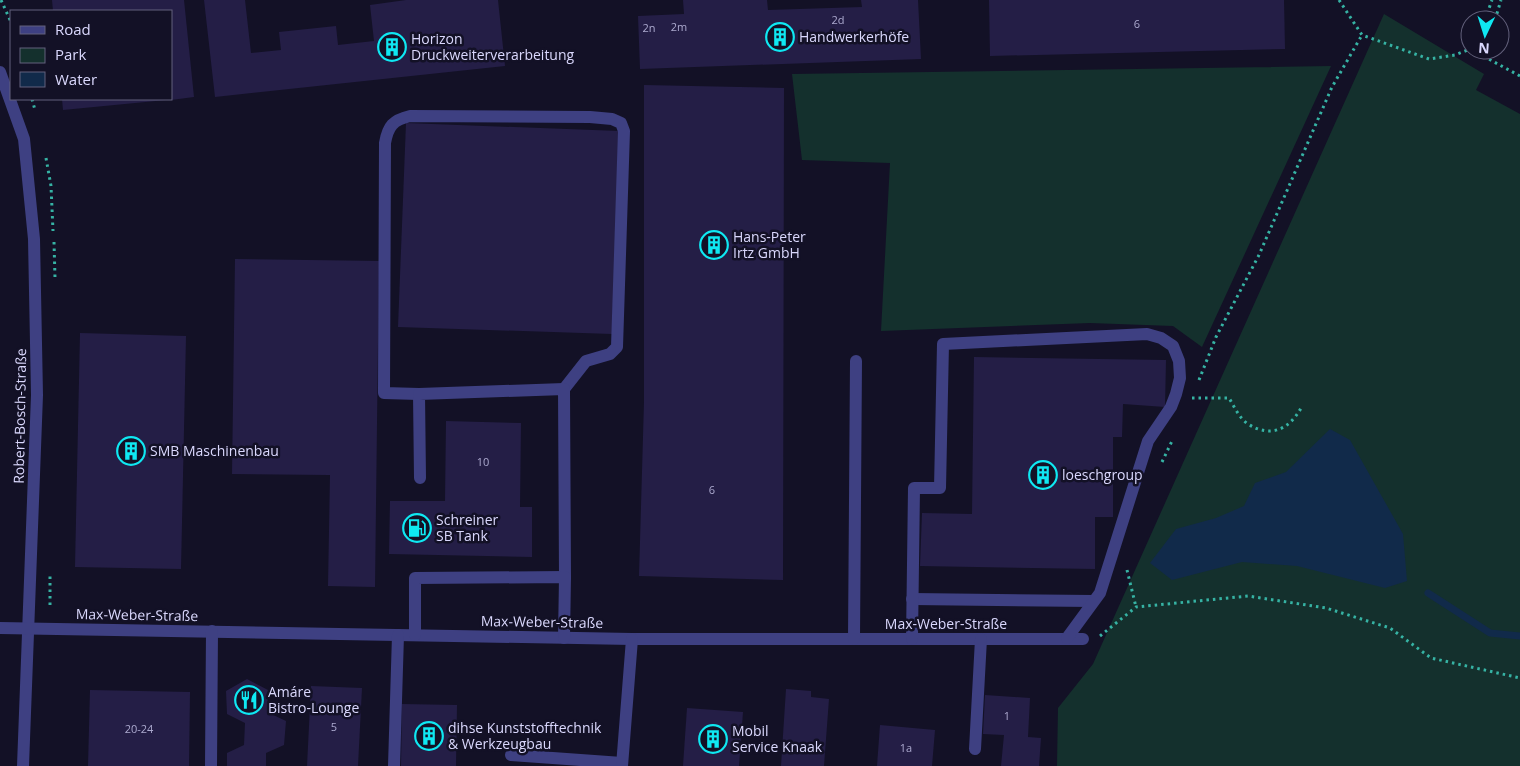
<svg xmlns="http://www.w3.org/2000/svg" width="1520" height="766" viewBox="0 0 1520 766" font-family="'Open Sans',sans-serif">
<style>
.green{fill:#14302d}
.water{fill:#112a4a}
.lines{fill:none;stroke-linecap:round;stroke-linejoin:round}
.stream{stroke:#112a4a;stroke-width:7}
.building{fill:#241e46}
.path{stroke:#36b3a4;stroke-width:3;stroke-dasharray:2.5 4;stroke-linecap:butt}
.minor{stroke:#3e4082;stroke-width:12}
.labels{text-anchor:middle;stroke-width:5;stroke-linejoin:round;paint-order:stroke}
.number-label{font-size:11px;fill:#acaacf}
.poi-label{font-size:14px;fill:#dad8fd;stroke:#131126;text-anchor:start}
.street-label{font-size:14px;fill:#dad8fd;stroke:#131126}
</style>
<rect width="100%" height="100%" fill="#131126"/>
<g class="green">
<polygon points="1384,14 1484,74 1476,90 1520,114 1520,766 1057,766 1058,708 1093,664"/>
<polygon points="1331,66 1202,347 1173,326 1090,323 881,331 890,163 802,160 792,74"/>
</g>
<polygon class="water" points="1330,429 1350,440 1403,534 1407,581 1385,588 1297,566 1242,562 1172,580 1150,563 1176,529 1216,518 1244,506 1255,483 1286,472"/>
<g class="lines">
<polyline class="stream" points="1428,593 1490,633 1520,636"/>
</g>
<g class="building">
<polygon points="52,0 184,0 194,97 171,100 171,11 53,11"/>
<polygon points="204,0 245,0 251,53 281,50 279,32 336,26 338,45 374,41 370,5 406,0 498,0 505,66 215,97"/>
<polygon points="683,0 767,0 768,10 862,7 861,0 918,0 921,59 640,69 638,16 684,14"/>
<polygon points="989,0 1284,0 1285,49 990,56"/>
<polygon points="644,85 784,88 783,580 639,576 644,402"/>
<polygon points="62,99 166,99 166,100 63,110"/>
<polygon points="406,123 619,131 612,334 398,327"/>
<polygon points="235,259 379,261 375,587 328,586 330,475 232,474"/>
<polygon points="80,333 186,336 181,569 75,567"/>
<polygon points="974,357 1166,360 1165,407 1123,404 1122,437 1113,437 1113,517 1095,517 1095,569 920,566 922,513 972,514"/>
<polygon points="446,421 521,423 520,507 532,507 532,557 389,554 390,501 445,501"/>
<polygon points="247,679 268,690 267,712 286,721 284,745 266,753 266,766 227,766 227,753 244,745 245,723 227,714 226,691"/>
<polygon points="311,686 362,688 358,766 307,766"/>
<polygon points="786,689 811,691 811,697 829,699 824,766 781,766"/>
<polygon points="90,690 190,692 189,766 88,766"/>
<polygon points="985,695 1030,698 1028,737 1041,738 1039,766 1001,766 1004,735 983,734"/>
<polygon points="402,704 457,705 456,766 401,766"/>
<polygon points="687,708 743,712 739,766 683,766"/>
<polygon points="880,725 935,730 932,766 877,766"/>
</g>
<g class="lines">
<g class="path">
<polyline points="1,0 11,22"/>
<polyline points="1339,0 1362,35 1429,59 1455,55 1470,49"/>
<polyline points="1485,20 1492,0"/>
<polyline points="1495,20 1501,0"/>
<polyline points="1472,50 1520,76"/>
<polyline points="32,99 35,110"/>
<polyline points="46,158 51,186 53,231"/>
<polyline points="54,242 55,278"/>
<polyline points="1199,380 1216,337 1259,255 1332,87 1362,35"/>
<path d="M 1192,398 L 1229,398 C 1234,406 1239,418 1248,424 C 1270,438 1289,430 1301,408"/>
<polyline points="1162,462 1172,441"/>
<polyline points="1127,570 1136,607"/>
<polyline points="50,605 50,575"/>
<polyline points="1100,636 1136,607 1248,596 1326,608 1390,628 1431,658 1520,678"/>
</g>
<g class="minor">
<polyline points="0,72 24,139 34,239 37,395 23,766"/>
<path d="M 419,394 L 384,393 L 385,143 C 388,126 393,120 410,116 L 590,117 L 612,119 L 621,123 L 624,131 L 617,347 L 610,354 L 586,361 L 564,389"/>
<polyline points="420,478 419,394 564,389 565,577"/>
<polyline points="912,599 1093,601"/>
<polyline points="0,628 632,639 1083,639"/>
<polyline points="415,635 415,578 565,577 564,638"/>
<polyline points="854,639 856,361"/>
<polyline points="912,639 914,488 940,488 943,344 1147,334 1161,338 1173,346 1179,361 1180,378 1176,394 1171,407 1148,441 1100,593 1067,638"/>
<polyline points="975,749 981,639"/>
<polyline points="511,755 622,763"/>
<polyline points="211,766 212,631"/>
<polyline points="394,766 398,635"/>
<polyline points="622,766 632,639"/>
</g>
</g>
<defs>
<symbol id="building-ring" viewBox="-11 -11 22 22"><circle r="9.5" fill="#131126" stroke="#0fe8f2" stroke-width="1.5"/><path d="M-4-6H4V6H1V3H-1V6H-4ZM-2.5-4.3h1.7v1.8h-1.7ZM.8-4.3h1.7v1.8H.8ZM-2.5-1h1.7V.8h-1.7ZM.8-1h1.7V.8H.8Z" fill="#0fe8f2"/></symbol>
<symbol id="fuel-ring" viewBox="-11 -11 22 22"><circle r="9.5" fill="#131126" stroke="#0fe8f2" stroke-width="1.5"/><path d="M-5.5-6h7V0h2V4h1.3V-2.5L3-4.5l.8-.8L6-3V5H2.5V1h-1V6h-7ZM-4.2-4.7v3.2H.2V-4.7Z" fill="#0fe8f2"/></symbol>
<symbol id="restaurant-ring" viewBox="-11 -11 22 22"><circle r="9.5" fill="#131126" stroke="#0fe8f2" stroke-width="1.5"/><path d="M-5-6h1v4h1v-4h1v4h1v-4h1v5L-1.5 .5V6h-2V.5L-5-1ZM5-6V6H3V1.5H1.5Q1.5-4 5-6Z" fill="#0fe8f2"/></symbol>
</defs>
<g fill-rule="evenodd">
<use href="#building-ring" x="764" y="21" width="32" height="32"/>
<use href="#building-ring" x="376" y="31" width="32" height="32"/>
<use href="#building-ring" x="698" y="229" width="32" height="32"/>
<use href="#building-ring" x="115" y="435" width="32" height="32"/>
<use href="#building-ring" x="1027" y="459" width="32" height="32"/>
<use href="#fuel-ring" x="401" y="512" width="32" height="32"/>
<use href="#restaurant-ring" x="233" y="684" width="32" height="32"/>
<use href="#building-ring" x="413" y="720" width="32" height="32"/>
<use href="#building-ring" x="697" y="723" width="32" height="32"/>
</g>
<g class="labels">
<g class="number-label">
<text x="838" y="24">2d</text>
<text x="1137" y="28">6</text>
<text x="679" y="31">2m</text>
<text x="649" y="32">2n</text>
<text x="483" y="466">10</text>
<text x="712" y="494">6</text>
<text x="1007" y="720">1</text>
<text x="334" y="731">5</text>
<text x="139" y="733">20-24</text>
<text x="906" y="752">1a</text>
</g>
<g class="poi-label">
<text x="799" y="42">Handwerkerhöfe</text>
<text x="411" y="44">Horizon<tspan x="411" dy="16">Druckweiterverarbeitung</tspan></text>
<text x="733" y="242">Hans-Peter<tspan x="733" dy="16">Irtz GmbH</tspan></text>
<text x="150" y="456">SMB Maschinenbau</text>
<text x="1062" y="480">loeschgroup</text>
<text x="436" y="525">Schreiner<tspan x="436" dy="16">SB Tank</tspan></text>
<text x="268" y="697">Amáre<tspan x="268" dy="16">Bistro-Lounge</tspan></text>
<text x="448" y="733">dihse Kunststofftechnik<tspan x="448" dy="16">&amp; Werkzeugbau</tspan></text>
<text x="732" y="736">Mobil<tspan x="732" dy="16">Service Knaak</tspan></text>
</g>
<g class="street-label">
<text transform="translate(20 416) rotate(-89)" y="5">Robert-Bosch-Straße</text>
<text transform="translate(137 615) rotate(1)" y="5">Max-Weber-Straße</text>
<text transform="translate(542 622) rotate(1)" y="5">Max-Weber-Straße</text>
<text x="946" y="629">Max-Weber-Straße</text>
</g>
</g>
<rect x="10" y="10" width="162" height="90" fill="#131126" stroke="#63617c"/>
<rect x="20" y="26" width="25" height="8" fill="#3e4082" stroke="#63617c"/>
<text x="55" y="35" font-size="15" fill="#dad8fd">Road</text>
<rect x="20" y="48" width="25" height="15" fill="#14302d" stroke="#63617c"/>
<text x="55" y="60" font-size="15" fill="#dad8fd">Park</text>
<rect x="20" y="72" width="25" height="15" fill="#112a4a" stroke="#63617c"/>
<text x="55" y="85" font-size="15" fill="#dad8fd">Water</text>
<g transform="translate(1485 35) rotate(184)"><circle r="24" fill="#131126" stroke="#63617c"/>
<path d="M0-4L9 19L0 12L-9 19Z" fill="#0fe8f2"/>
<text y="-8" font-size="14" font-weight="bold" text-anchor="middle" fill="#dad8fd">N</text>
</g>
</svg>
